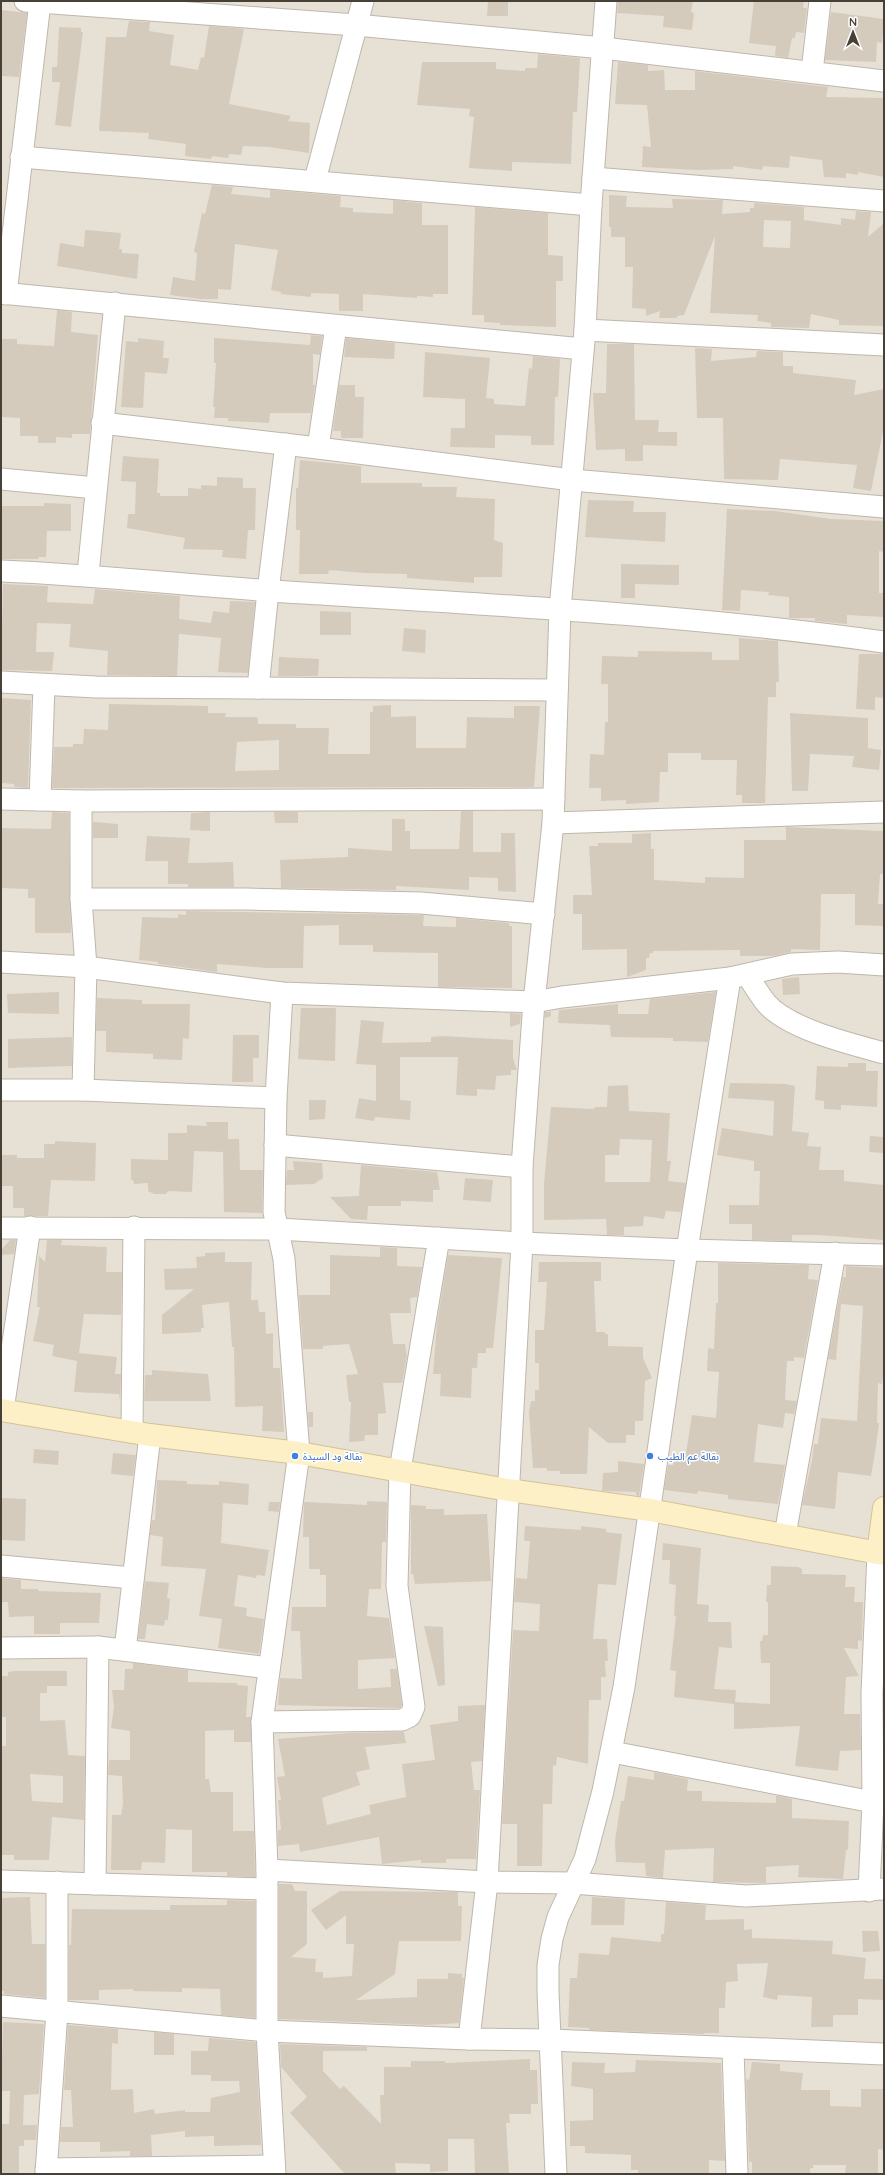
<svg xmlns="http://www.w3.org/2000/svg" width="885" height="2175" viewBox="0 0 885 2175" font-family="Quicksand,'Noto Sans Arabic',sans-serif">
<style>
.residential{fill:#e7e1d5}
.building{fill:#d4cbbd;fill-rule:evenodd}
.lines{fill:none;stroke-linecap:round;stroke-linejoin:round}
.street-casing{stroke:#beb7aa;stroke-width:23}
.secondary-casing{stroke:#d1c398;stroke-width:24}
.street{stroke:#fff;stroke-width:21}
.secondary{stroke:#fdf0c7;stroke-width:22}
.shop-dot{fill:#3f7fe0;stroke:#fff;stroke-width:1.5}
.labels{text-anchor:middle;stroke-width:3;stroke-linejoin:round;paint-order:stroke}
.shop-label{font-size:10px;fill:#366cbe;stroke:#fff;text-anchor:start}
</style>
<rect width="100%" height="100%" fill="#f3efe7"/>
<rect class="residential" x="1" y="1" width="883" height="2173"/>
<g class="building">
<polygon points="488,1 508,1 508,16 487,16"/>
<polygon points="618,1 693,1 691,12 694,13 692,30 663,27 664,16 617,13"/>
<polygon points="754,1 804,1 803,8 807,8 804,33 796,32 795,38 792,38 788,58 775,56 776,46 749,43"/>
<polygon points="1,10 27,13 19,77 1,76"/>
<polygon points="831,12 884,19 882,43 877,42 876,62 825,60"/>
<polygon points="129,21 150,22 149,31 174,35 170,65 198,70 201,57 204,58 209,26 244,29 229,104 291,116 288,121 310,123 309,153 269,147 243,146 241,155 229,154 228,158 212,156 211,159 185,156 186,144 148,139 149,133 99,131 106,37 126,37"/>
<polygon points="59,27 81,28 81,32 83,32 71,127 55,125 60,82 52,82 52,67 57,67"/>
<polygon points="538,54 580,58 577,112 573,112 571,164 512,162 512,171 469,168 474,117 469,116 470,109 417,105 422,62 496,62 496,69 525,71 525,68 537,68"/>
<polygon points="618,62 648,65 648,71 664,70 665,90 695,90 695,71 828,87 826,97 884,98 884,177 858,172 858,175 846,173 846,178 824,177 822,160 790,156 789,168 763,166 762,170 733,166 733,169 697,170 642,167 643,146 651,147 647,105 615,104"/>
<polygon points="212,185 233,187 231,194 270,198 270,190 341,196 340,207 353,208 353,212 393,214 393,200 422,203 422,225 448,225 448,294 433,294 433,297 417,296 417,298 363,294 363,311 339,311 339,294 311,293 311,297 281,294 281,292 271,290 278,250 235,244 231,290 218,289 218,299 200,299 170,295 173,277 195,281 197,253 194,252 202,213 205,214"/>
<path d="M 609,195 L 627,196 L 626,207 L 673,208 L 672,199 L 723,200 L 722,214 L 750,212 L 750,208 L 754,208 L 754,203 L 804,207 L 804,220 L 841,225 L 841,218 L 855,220 L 856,211 L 871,212 L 868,237 L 884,223 L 884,326 L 839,325 L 839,320 L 811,314 L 809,328 L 771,327 L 771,323 L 757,321 L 758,315 L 710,313 L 715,236 L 684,315 L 677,316 L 677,318 L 659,318 L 660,311 L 646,316 L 646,309 L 632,308 L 633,267 L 625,267 L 625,237 L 611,237 L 611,227 L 609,227 ZM 764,220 L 791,221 L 790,248 L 763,247 Z"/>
<polygon points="475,207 548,213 548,255 563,256 563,281 556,281 556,327 500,325 500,323 484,322 484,315 472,315"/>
<polygon points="85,230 121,233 119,249 122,249 122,253 139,254 137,279 57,266 60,243 84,247"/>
<polygon points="57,310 72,312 71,332 98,335 90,434 72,434 72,438 56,437 56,443 38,443 38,436 20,436 20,418 1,417 1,339 17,339 17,344 54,346"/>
<polygon points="311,335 322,336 320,355 313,354 313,385 315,385 311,413 270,413 269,423 228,421 228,418 214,418 215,407 213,407 216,363 214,363 214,338 310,345"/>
<polygon points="138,338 164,341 163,358 169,358 167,374 145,372 143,408 121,407 126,341 138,342"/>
<polygon points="346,338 395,343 394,359 344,357"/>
<polygon points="607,344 634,344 635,420 659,420 658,432 677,432 677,446 643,445 643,461 625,461 625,449 596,450 593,393 606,393"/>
<polygon points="695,348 712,349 711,361 756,357 757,351 783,352 783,366 793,366 793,373 856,380 854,395 884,389 884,427 871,491 853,488 857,465 780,459 778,480 724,479 723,418 697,418"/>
<polygon points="425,352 490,358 486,398 494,399 494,404 525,406 529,368 532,369 533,356 560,359 558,397 555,397 554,445 531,445 531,436 495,435 495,448 450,447 451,428 465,428 465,399 423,397"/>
<polygon points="339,385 355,385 355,397 364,397 363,438 341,438 341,431 333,431"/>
<polygon points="123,456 159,459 157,493 160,493 160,496 188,496 188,488 201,489 201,485 217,486 217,477 243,478 243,488 256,488 255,530 248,530 246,559 222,557 223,550 183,549 185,538 127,528 128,514 135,514 136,482 121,481"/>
<polygon points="300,460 361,466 361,483 422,483 422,487 457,487 456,497 495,499 494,540 503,543 502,577 474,577 474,583 407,578 407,574 364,573 329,570 328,574 299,574 300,530 296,530 296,488 298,488"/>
<polygon points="588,500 634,501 633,512 666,512 665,542 585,537"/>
<polygon points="44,503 71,504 71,531 47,531 46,557 39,557 38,559 1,559 1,506 44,506"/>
<polygon points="727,509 775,511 831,519 884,521 884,552 879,551 879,593 884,593 884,617 847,615 847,624 815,621 815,618 789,618 789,597 768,595 769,592 741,590 740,611 722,610"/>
<polygon points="621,564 679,565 679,585 635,584 635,598 621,598"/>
<polygon points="3,584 48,586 47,602 93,604 95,589 180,596 179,619 211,623 213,611 229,613 230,601 255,602 248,673 218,672 221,638 179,634 177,676 107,675 108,651 69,647 71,624 37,623 36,652 54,652 52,671 1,670"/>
<polygon points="320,611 351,612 351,635 320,635"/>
<polygon points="404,628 426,630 425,653 402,651"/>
<polygon points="739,638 778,641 779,682 776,682 776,697 768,697 765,803 742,803 742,795 736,795 737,760 701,760 701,753 668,753 668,772 660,772 659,802 626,804 626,800 601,801 601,788 589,788 590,754 604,755 605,722 608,722 608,684 601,684 602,656 638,657 638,651 712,652 712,660 739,660"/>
<polygon points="859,654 884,654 884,698 875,697 875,710 856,709"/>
<polygon points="279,657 319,659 318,676 278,676"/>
<polygon points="1,698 31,700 28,788 14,787 14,784 1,783"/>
<path d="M 109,704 L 208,706 L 208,713 L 226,713 L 225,717 L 255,717 L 258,718 L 258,724 L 296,724 L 296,728 L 329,728 L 328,754 L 370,754 L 370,712 L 373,712 L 373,706 L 391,705 L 391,717 L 416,716 L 416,748 L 466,748 L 467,717 L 514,718 L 514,706 L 540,706 L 534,787 L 52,788 L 54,747 L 73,747 L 73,744 L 83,744 L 84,729 L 108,730 ZM 279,740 L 279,770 L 235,771 L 237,742 Z"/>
<polygon points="790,713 868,718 868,748 881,750 879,770 852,767 854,756 810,754 808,791 792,791"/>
<polygon points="461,811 473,811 473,852 501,852 501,833 515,833 516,892 498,891 498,878 469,877 469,890 396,886 396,890 281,888 280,860 348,857 348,848 392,851 392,819 405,819 405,831 410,831 410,849 459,849"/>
<polygon points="52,812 69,813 71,933 35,933 35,898 28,898 28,889 1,888 1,828 51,829"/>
<polygon points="210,812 210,831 190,830 191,813"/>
<polygon points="274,812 298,812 298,823 275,823"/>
<polygon points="93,822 118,824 118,838 93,838"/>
<polygon points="786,827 884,831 884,874 880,874 878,904 884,904 884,926 855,925 855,894 821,894 820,950 791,949 791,952 773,956 740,956 740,950 653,951 653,953 650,953 649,958 646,958 646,970 627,977 627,949 582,950 582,914 573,914 573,895 592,895 589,846 598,846 598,843 632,843 632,834 651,833 651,849 654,849 654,880 705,883 705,877 744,878 744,840 786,840"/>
<polygon points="147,836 190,838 188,863 233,862 234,887 188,887 188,884 168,884 168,861 145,861"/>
<polygon points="186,911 420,915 424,915 423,926 456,927 456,918 509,923 509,926 512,926 512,988 438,987 438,953 373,952 373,945 339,945 339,925 304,926 303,968 268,968 217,964 217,972 158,964 158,962 139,960 142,917 178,918 178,914 186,915"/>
<polygon points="799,977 800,994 783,995 782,979"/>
<polygon points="59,992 59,1014 8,1013 7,994"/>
<polygon points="716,992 708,1042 673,1041 673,1038 611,1037 610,1025 558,1023 559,1010 618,1004 618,1014 648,1014 650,999"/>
<polygon points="97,998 142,1000 142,1004 190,1004 189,1039 183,1038 182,1060 153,1059 153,1054 106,1052 106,1031 96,1031"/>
<polygon points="301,1008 336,1008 335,1061 298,1059"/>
<polygon points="545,1012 551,1012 551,1016 545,1018"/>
<polygon points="510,1013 521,1014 520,1024 510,1027"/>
<polygon points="361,1020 384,1022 382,1043 431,1042 431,1037 443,1036 513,1040 513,1058 517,1070 511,1070 511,1075 496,1076 495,1090 477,1089 477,1096 456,1095 458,1057 400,1057 400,1100 411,1101 410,1120 375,1117 374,1121 355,1118 359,1098 376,1101 376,1065 356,1064"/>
<polygon points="233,1035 259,1035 259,1058 253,1058 253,1082 232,1082"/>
<polygon points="72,1037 72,1066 8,1068 8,1039"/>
<polygon points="848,1063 866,1063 866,1071 878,1071 877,1107 841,1105 841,1110 824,1109 824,1101 815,1100 817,1066 848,1067"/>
<polygon points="730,1083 786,1084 795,1086 792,1131 809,1133 807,1146 821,1147 819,1170 844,1170 844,1181 884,1185 884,1240 819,1235 792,1235 792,1241 752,1240 752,1224 729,1224 729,1205 759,1205 760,1171 754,1171 754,1161 717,1155 722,1128 773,1136 774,1101 728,1098"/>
<path d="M 628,1085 L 629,1111 L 670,1113 L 667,1161 L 671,1161 L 668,1181 L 686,1183 L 681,1212 L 666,1211 L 664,1219 L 644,1216 L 643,1226 L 624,1227 L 624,1235 L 607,1235 L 606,1219 L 544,1220 L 544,1183 L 551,1107 L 594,1109 L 595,1107 L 607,1107 L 608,1086 ZM 620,1139 L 652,1140 L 650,1182 L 605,1182 L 605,1155 L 619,1155 Z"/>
<polygon points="309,1100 326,1100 325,1119 309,1120"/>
<polygon points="206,1122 228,1122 228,1139 239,1139 240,1170 263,1170 262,1213 224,1212 223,1152 194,1151 192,1192 168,1191 166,1194 154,1194 148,1191 148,1183 134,1184 133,1180 131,1180 131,1159 168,1160 168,1133 187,1133 187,1125 207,1126"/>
<polygon points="870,1136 884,1137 884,1153 869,1152"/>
<polygon points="55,1141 96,1143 95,1181 51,1180 48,1216 24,1216 24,1208 13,1208 13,1186 1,1186 1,1155 17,1155 17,1158 44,1158 44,1144 55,1144"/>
<polygon points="293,1161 322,1163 323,1178 314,1184 286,1185 287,1170 294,1170"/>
<polygon points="361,1165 437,1172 440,1190 433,1190 433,1202 401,1201 401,1206 368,1206 367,1220 351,1219 330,1197 359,1196"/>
<polygon points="465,1178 493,1180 491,1202 463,1200"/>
<polygon points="10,1240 16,1240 14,1254 1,1255 1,1250"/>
<polygon points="47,1240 62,1240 61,1245 107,1247 106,1272 122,1272 121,1315 84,1314 79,1353 117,1357 115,1374 121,1374 120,1401 119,1394 74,1392 77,1361 52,1356 54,1345 33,1341 40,1307 37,1307 39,1256 45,1262"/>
<polygon points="380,1247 397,1248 397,1266 422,1267 417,1297 410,1298 411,1313 390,1313 393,1344 405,1344 407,1356 402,1383 383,1383 386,1413 378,1414 378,1435 365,1435 364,1441 349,1442 351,1402 349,1402 346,1375 358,1374 349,1344 323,1346 323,1349 303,1349 299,1295 330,1295 330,1255 380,1257"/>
<polygon points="225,1252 225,1262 252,1262 251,1300 258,1300 259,1312 265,1312 266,1334 273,1333 273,1368 280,1368 284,1432 262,1431 263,1406 235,1407 234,1347 232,1347 229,1302 202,1305 204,1328 201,1328 201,1332 162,1334 162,1315 194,1289 165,1290 164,1269 197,1268 196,1257 205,1256 205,1253"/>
<polygon points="448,1255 502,1258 493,1348 486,1348 486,1353 478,1353 477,1368 472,1368 471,1398 440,1396 441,1374 433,1374 437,1323"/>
<polygon points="539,1262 601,1262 601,1281 594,1281 596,1332 605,1332 605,1334 608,1334 608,1346 643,1347 643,1358 652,1378 645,1381 643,1421 635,1421 635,1435 626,1435 626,1443 608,1443 589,1427 587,1474 560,1474 560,1471 547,1471 547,1468 533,1468 529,1412 531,1401 535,1401 535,1390 539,1390 539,1363 535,1363 535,1330 544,1330 547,1282 538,1282"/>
<polygon points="718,1263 809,1265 808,1279 818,1280 804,1358 794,1357 794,1361 787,1361 785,1400 797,1401 794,1414 785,1413 783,1428 758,1424 754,1462 785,1465 778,1504 728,1499 728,1495 698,1491 697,1494 664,1490 668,1465 673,1465 674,1458 685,1460 692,1415 716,1418 719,1372 707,1371 708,1348 714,1349 716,1303 718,1303"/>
<polygon points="846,1266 884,1268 884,1370 882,1384 878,1383 877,1423 879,1423 876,1447 871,1476 838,1472 835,1509 802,1505 812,1460 814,1444 818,1444 821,1418 857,1421 863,1306 841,1304 836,1360 828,1359 843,1277 846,1277"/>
<polygon points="152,1370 208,1374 211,1401 144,1401 145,1375 152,1375"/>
<polygon points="308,1412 313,1412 313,1427 309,1427"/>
<polygon points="34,1449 59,1451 58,1465 33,1463"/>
<polygon points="113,1453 136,1455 133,1476 111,1474"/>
<polygon points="618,1461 644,1464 639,1496 636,1495 636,1492 602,1491 603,1473 618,1472"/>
<polygon points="157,1480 187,1481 187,1484 219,1485 219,1481 249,1484 248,1505 223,1503 221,1543 269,1550 265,1576 257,1575 256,1578 238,1575 234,1606 247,1608 246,1616 264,1619 259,1654 218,1648 222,1619 199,1616 206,1569 161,1566 163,1537 150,1535 152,1520 155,1520"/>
<polygon points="1,1498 26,1499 25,1541 1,1540"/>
<polygon points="367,1501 387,1502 386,1542 382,1542 381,1589 369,1589 367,1616 389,1618 395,1658 358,1660 358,1689 391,1687 390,1669 397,1669 402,1705 400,1708 278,1705 280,1678 302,1679 300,1631 291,1631 292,1607 326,1607 326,1575 320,1575 320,1569 309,1569 309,1537 303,1537 304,1502 367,1505"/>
<polygon points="269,1502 280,1502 279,1512 268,1511"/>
<polygon points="411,1505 426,1506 426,1509 444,1509 444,1515 487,1514 491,1581 415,1584 413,1574 411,1574"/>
<polygon points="525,1526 581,1530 581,1526 606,1529 606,1532 622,1534 616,1585 598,1584 593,1639 607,1639 608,1661 605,1661 606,1677 601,1677 601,1700 589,1700 588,1764 557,1757 556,1766 553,1765 552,1804 543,1804 542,1866 517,1866 517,1824 502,1824 513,1630 539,1631 540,1604 514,1602 516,1578 527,1579 530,1541 524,1541"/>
<polygon points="663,1543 701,1548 697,1604 709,1605 708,1622 731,1622 732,1648 719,1647 714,1689 736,1690 735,1702 770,1704 770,1663 761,1663 760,1641 762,1641 763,1635 768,1635 768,1602 766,1602 767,1585 771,1585 771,1566 798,1567 802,1569 802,1574 846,1575 845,1587 855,1587 854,1602 863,1602 862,1641 858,1640 858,1649 844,1648 859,1676 846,1677 844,1714 860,1714 861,1750 840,1751 838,1771 795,1766 800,1726 734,1729 734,1704 674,1697 676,1671 670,1670 676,1616 674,1616 676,1585 669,1584 670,1563 670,1560 662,1560"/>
<polygon points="1,1578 21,1580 21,1589 38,1589 38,1591 101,1593 99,1623 60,1623 60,1634 34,1634 34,1616 9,1617 8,1602 1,1602"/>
<polygon points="145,1581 169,1583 167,1598 170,1599 168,1620 165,1620 164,1626 147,1624 145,1639 138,1639"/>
<polygon points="424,1626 443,1627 445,1685 438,1686"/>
<polygon points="133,1663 188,1670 188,1682 237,1683 237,1685 248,1686 246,1717 251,1717 251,1742 234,1742 234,1730 205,1731 205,1779 209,1779 211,1792 233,1792 233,1831 254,1831 255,1877 227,1876 227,1872 192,1872 192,1830 166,1829 165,1863 142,1862 141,1870 111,1870 112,1815 121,1815 123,1804 122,1776 108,1775 109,1760 130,1760 130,1731 111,1728 114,1707 112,1690 124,1690 125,1669 133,1669"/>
<path d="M 14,1671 L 67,1671 L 67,1686 L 47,1686 L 47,1693 L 40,1693 L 40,1721 L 65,1720 L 68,1755 L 85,1756 L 84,1820 L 52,1817 L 49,1860 L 14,1860 L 14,1855 L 1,1855 L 1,1746 L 6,1746 L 6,1717 L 1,1717 L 1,1676 L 8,1676 L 8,1672 ZM 30,1774 L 63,1776 L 63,1803 L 32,1801 Z"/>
<polygon points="485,1705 482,1761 471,1762 474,1790 480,1790 476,1859 446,1859 446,1863 421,1863 421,1860 382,1864 379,1837 300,1852 299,1844 278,1846 278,1830 281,1830 278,1800 281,1800 277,1777 285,1776 278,1739 349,1733 404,1732 406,1743 365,1747 370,1769 356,1772 360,1785 322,1798 327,1825 371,1814 369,1805 406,1797 402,1764 435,1760 430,1725 458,1721 458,1706"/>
<polygon points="654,1772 688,1779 687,1791 702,1791 702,1801 776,1803 776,1796 779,1796 792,1799 792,1818 849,1821 848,1850 846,1850 843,1879 798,1877 799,1865 766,1867 766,1883 713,1882 714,1848 665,1850 663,1878 646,1876 645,1863 616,1862 615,1841 621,1801 624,1801 628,1776 654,1780"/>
<polygon points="279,1884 292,1884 295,1891 307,1891 307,1944 291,1957 316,1959 315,1972 323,1972 323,1978 352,1976 354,1944 346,1944 346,1915 326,1930 311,1910 340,1891 458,1892 458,1906 462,1906 461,1941 399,1941 395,1974 356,2000 417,1997 417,1979 448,1979 448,1973 462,1974 462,1978 464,1978 459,2023 428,2025 279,2019"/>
<polygon points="30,1897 32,1944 45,1944 45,1998 4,1994 4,1991 1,1991 1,1898"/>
<polygon points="592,1897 625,1899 624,1925 591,1925"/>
<polygon points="227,1900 255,1901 255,2018 221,2015 220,1989 182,1988 182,1992 133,1991 133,1989 99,1990 99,2000 69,2000 69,1945 71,1945 72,1909 170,1910 170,1905 227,1905"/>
<polygon points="666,1902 706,1905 705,1920 744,1919 744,1930 752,1929 752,1938 833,1941 832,1954 866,1958 864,1979 884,1979 884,2000 858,1999 858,2015 833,2015 833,2027 811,2027 812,1997 778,1995 777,2000 763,1997 768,1963 737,1964 738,1981 726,1982 725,2008 719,2008 719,2033 704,2033 704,2034 589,2030 589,2028 568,2027 570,1978 577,1978 579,1953 609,1955 611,1937 661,1942 661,1934 664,1934"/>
<polygon points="862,1931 878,1931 880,1951 863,1952"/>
<polygon points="3,2022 44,2024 39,2094 24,2095 23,2125 37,2125 36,2140 24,2140 24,2146 19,2146 19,2174 1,2174 1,2124 9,2124 10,2091 1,2091"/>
<polygon points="68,2025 118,2029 118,2044 112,2043 111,2090 133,2089 134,2113 154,2109 155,2114 185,2110 185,2112 210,2112 211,2098 240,2092 239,2081 211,2081 211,2075 191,2075 191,2051 208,2051 209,2038 256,2042 261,2145 214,2146 214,2136 185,2137 185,2131 151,2135 152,2156 130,2156 130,2151 100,2152 100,2142 60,2142 61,2127 73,2127 71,2090 64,2090"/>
<polygon points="154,2032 174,2034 174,2055 154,2055"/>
<polygon points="280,2044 367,2047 367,2051 323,2051 323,2071 340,2089 344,2086 381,2124 380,2095 384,2095 384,2067 411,2067 411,2061 445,2061 445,2063 530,2059 530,2070 537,2070 538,2104 531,2104 531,2114 509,2114 510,2123 506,2123 509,2174 475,2174 474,2139 448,2139 448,2171 430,2172 430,2164 395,2163 396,2174 345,2174 290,2113 307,2097 281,2067"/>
<polygon points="636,2060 721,2063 725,2161 709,2160 709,2174 638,2174 638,2170 631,2170 631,2155 585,2153 585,2146 570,2146 570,2121 593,2120 593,2089 571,2086 572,2062 605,2063 604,2073 635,2072"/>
<polygon points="752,2062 780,2064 780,2071 803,2073 801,2090 830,2090 830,2106 861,2107 861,2089 884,2089 884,2150 878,2149 878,2174 845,2174 846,2165 813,2165 813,2168 810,2168 810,2174 752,2174 752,2162 749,2162 746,2079 749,2080"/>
</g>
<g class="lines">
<defs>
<g id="street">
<polyline points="25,1 356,25 603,48 884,81"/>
<polyline points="812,72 820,1"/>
<polyline points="21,157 591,205"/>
<polyline points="593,178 884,201"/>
<polyline points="315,180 363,1"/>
<polyline points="1,293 583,349"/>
<polyline points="6,294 40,2"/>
<polyline points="585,330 884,345"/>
<polyline points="102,423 318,448 572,480 884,507"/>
<polyline points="318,448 336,326"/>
<polyline points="1,479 96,488"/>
<path d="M 1,571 C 102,575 202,587 303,593 C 497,605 691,615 884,642"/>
<polyline points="88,574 115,303"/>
<polyline points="1,682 96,687 557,690"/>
<polyline points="258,688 268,591 286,444"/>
<polyline points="1,799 81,801 554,799"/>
<polyline points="40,800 44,685"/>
<polyline points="81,801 81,899 86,967 83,1090"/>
<polyline points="553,823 884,812"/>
<polyline points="81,899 247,899 421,903 544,914"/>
<polyline points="1,962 86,967 282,993 534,1002 562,997 730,978 792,964 838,962 884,965"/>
<path d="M 747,975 C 753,984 759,994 766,1003 C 788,1029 851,1044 884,1053"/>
<polyline points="1,1090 83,1090 276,1098"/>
<polyline points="275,1145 522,1167"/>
<polyline points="1,1228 278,1229 522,1243 687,1250 884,1255"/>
<polyline points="3,1410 30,1227"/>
<polyline points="132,1432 134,1227"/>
<polyline points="785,1535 835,1253"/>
<polyline points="1,1566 133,1578"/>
<polyline points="1,1648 98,1647 269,1668"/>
<polyline points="125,1650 150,1435"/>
<polyline points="262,1722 402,1720 410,1716 414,1707 397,1586 400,1470 439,1238"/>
<polyline points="612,1752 873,1802"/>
<polyline points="267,1870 487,1882 572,1883 746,1896 884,1889"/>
<polyline points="1,1881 266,1889"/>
<polyline points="95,1884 98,1647"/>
<polyline points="869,1891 873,1802 872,1693 878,1553"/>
<polyline points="1,2006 267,2031 469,2039 551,2040 884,2054"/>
<polyline points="469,2039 487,1882 522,1243 522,1167 534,1002 553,823 560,609 585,330 591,205 606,1"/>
<polyline points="733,2049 737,2174"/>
<polyline points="46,2169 274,2166"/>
<polyline points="46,2174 57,2011 57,1882"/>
<polyline points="275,2174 267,2031 267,1870 262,1722 299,1453 284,1259 274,1212 276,1098 282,993"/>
<polyline points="556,2174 548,1992 548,1965 552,1939 558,1917 585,1859 603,1791 624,1687 687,1250 730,978"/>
</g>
<g id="secondary">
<polyline points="1,1410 150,1435 299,1453 508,1490 650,1510 884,1554"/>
<polyline points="878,1553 884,1508"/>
</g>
</defs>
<use href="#street" class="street-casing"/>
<use href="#secondary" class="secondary-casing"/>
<use href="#street" class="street"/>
<use href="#secondary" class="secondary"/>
</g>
<g class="shop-dot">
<circle cx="295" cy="1456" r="4"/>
<circle cx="650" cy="1456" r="4"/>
</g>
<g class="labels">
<g class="shop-label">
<text x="303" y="1460">بقالة ود السيدة</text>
<text x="658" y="1460">بقالة عم الطيب</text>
</g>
</g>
<rect width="885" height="2175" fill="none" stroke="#464036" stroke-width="4"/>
<g transform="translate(853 32)" stroke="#ffffff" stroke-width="3" paint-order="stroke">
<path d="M0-3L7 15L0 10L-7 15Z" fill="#464036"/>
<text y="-6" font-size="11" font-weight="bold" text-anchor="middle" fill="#464036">N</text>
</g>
</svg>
